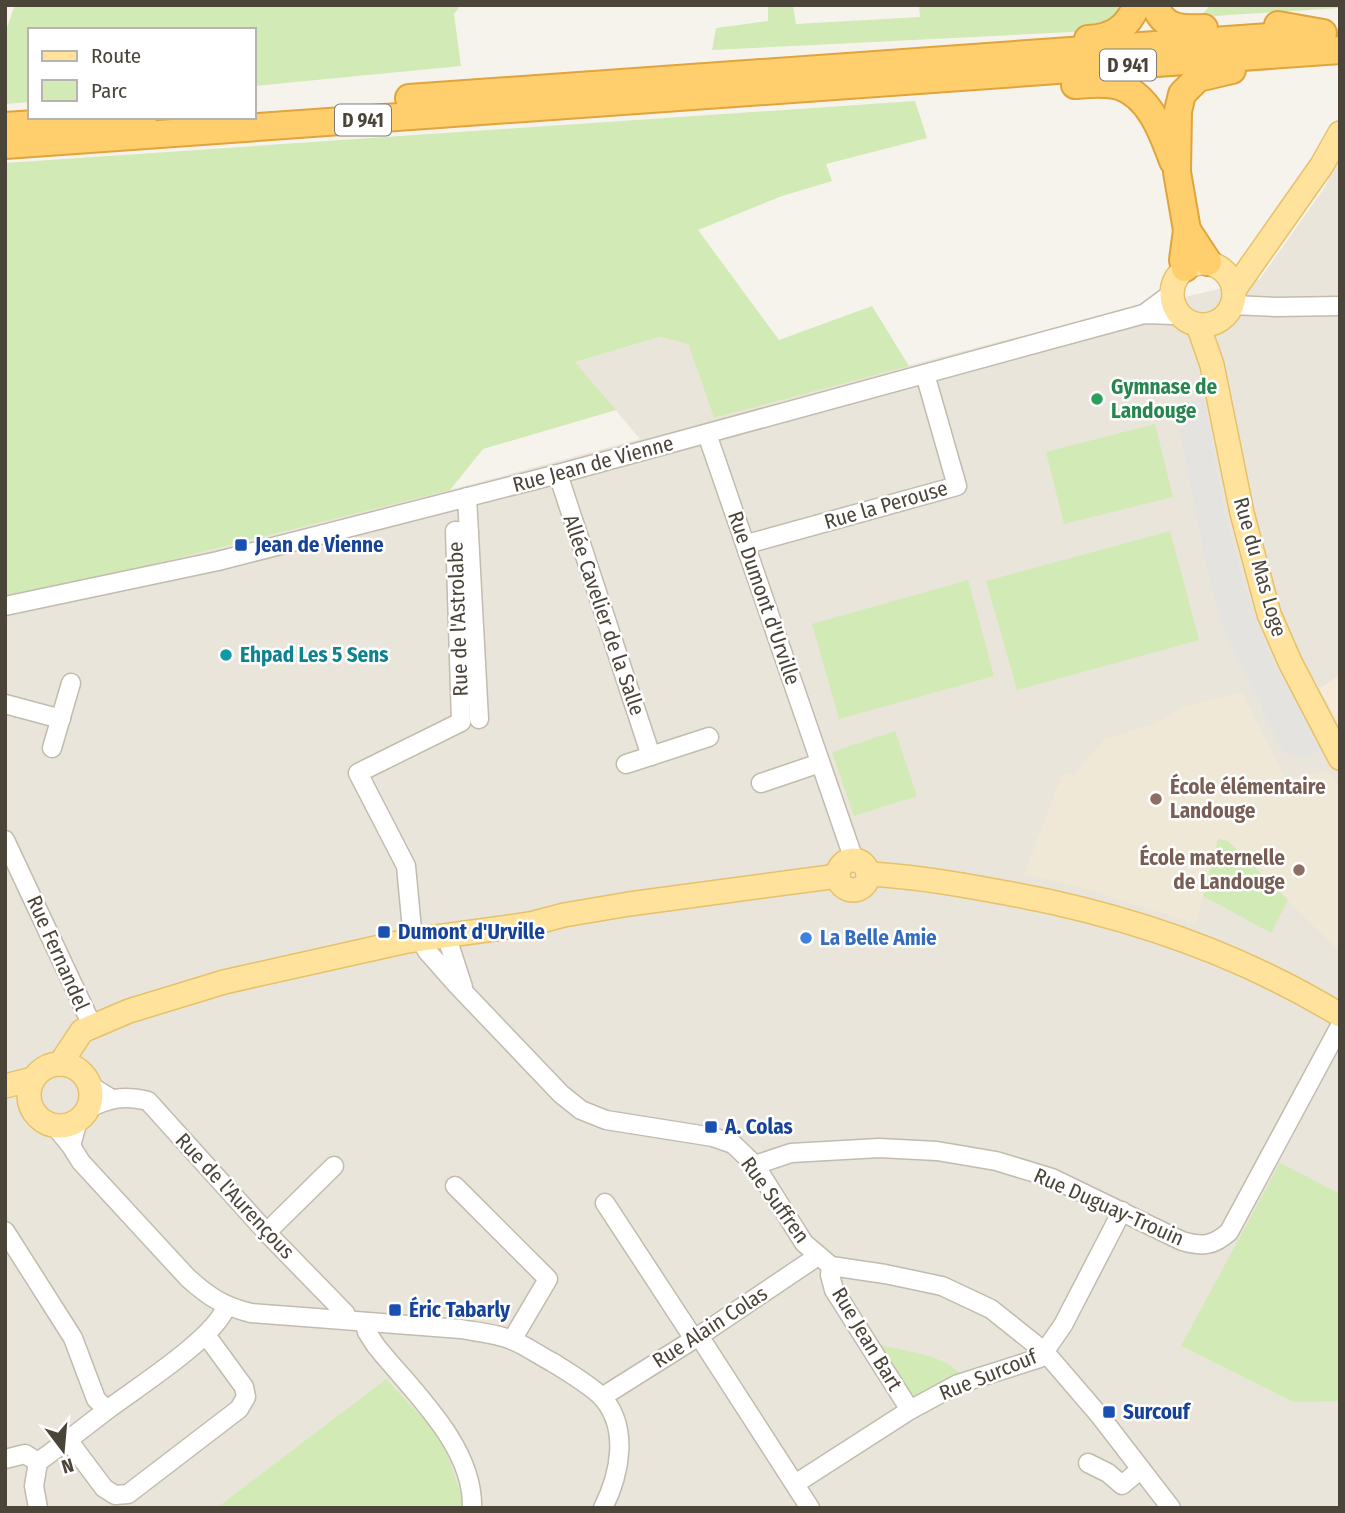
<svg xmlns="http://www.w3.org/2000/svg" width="1345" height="1513" viewBox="0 0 1345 1513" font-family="'Fira Sans Condensed',sans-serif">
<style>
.residential{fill:#eae5da}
.commercial{fill:#f7ead8}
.education{fill:#efe8d6}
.green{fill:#d2eab5}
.parking{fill:#e5e3e0}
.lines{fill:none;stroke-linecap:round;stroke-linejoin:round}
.minor-casing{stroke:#c2bbae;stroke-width:21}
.major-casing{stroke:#e6c16a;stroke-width:26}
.highway-casing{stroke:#e0a43c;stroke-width:30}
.minor{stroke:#fff;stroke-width:18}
.major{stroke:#ffe39c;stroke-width:23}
.highway{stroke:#ffcf6e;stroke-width:26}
.leisure-dot{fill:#2e9e5b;stroke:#fff;stroke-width:2.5}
.transit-dot{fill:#1a4fb4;stroke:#fff;stroke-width:2.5}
.culture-dot{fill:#0f9aa8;stroke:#fff;stroke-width:2.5}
.education-dot{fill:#8d6e63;stroke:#fff;stroke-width:2.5}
.shop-dot{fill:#3f7fe0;stroke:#fff;stroke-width:2.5}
.labels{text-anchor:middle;stroke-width:5;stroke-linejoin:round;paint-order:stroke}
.shield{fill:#fff;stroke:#817c74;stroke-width:2}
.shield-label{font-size:19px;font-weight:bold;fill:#4b4439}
.leisure-label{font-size:21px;font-weight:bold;fill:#27864d;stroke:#fff;text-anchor:start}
.street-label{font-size:21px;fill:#4b4439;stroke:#fff}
.transit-label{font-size:21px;font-weight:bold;fill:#164399;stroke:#fff;text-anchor:start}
.culture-label{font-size:21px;font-weight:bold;fill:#0d838f;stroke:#fff;text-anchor:start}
.education-label{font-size:21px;font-weight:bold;fill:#785e54;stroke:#fff;text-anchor:start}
.shop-label{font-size:21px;font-weight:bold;fill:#366cbe;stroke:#fff;text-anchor:start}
</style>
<rect width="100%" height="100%" fill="#f6f3ec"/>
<polygon class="residential" points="1340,153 1340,1508 464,1508 386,1379 216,1508 5,1508 5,596 50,590 469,485 640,439 575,362 660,337 688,344 714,418 1001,341 1260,279 1325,187"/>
<polygon class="commercial" points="1340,675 1340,725 1319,689"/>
<polygon class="education" points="1242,693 1285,778 1330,772 1340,789 1340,952 1228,841 1218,839 1196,924 1090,890 1024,874 1063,773 1073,776 1105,739 1151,725 1188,705"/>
<g class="green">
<polygon points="15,5 461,5 454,14 461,66 254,86 254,30 30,30 30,102 5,104 5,33"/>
<polygon points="768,5 793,5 796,24 920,17 919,5 1119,5 1117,18 1093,31 712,50 716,28 768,21"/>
<polygon points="1211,5 1340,5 1340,8 1199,17"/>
<polygon points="915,101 927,138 826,164 832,181 782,196 698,230 779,340 872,306 909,366 714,418 688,344 660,337 575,362 616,410 483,449 450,490 50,590 5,596 5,163"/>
<polygon points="1155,424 1173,497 1064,524 1046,452"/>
<polygon points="1170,531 1199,640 1017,690 986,581"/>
<polygon points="968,580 994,676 839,719 812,624"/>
<polygon points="895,731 917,796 854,816 832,752"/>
<polygon points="1218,839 1228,841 1288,900 1271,933 1203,896"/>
<polygon points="1280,1163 1340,1194 1340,1401 1293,1402 1181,1346"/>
<path d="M 881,1345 C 908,1352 942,1354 962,1375 L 920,1396 L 914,1396 L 908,1391 Z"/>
<polygon points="386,1379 442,1439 465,1506 464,1508 216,1508"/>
</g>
<polygon class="parking" points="1204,398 1225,516 1246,591 1274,663 1324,750 1303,758 1284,753 1224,630 1207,569 1180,431 1189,413 1187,401"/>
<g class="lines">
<defs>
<g id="minor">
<polyline points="1232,305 1276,307 1340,306"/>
<polyline points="1144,314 1171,294"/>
<polyline points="707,434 854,860"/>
<polyline points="558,474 651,756"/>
<polyline points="467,497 479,719"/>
<polyline points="747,544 957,486 925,374"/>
<polyline points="5,606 218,561 558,474 1144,314 1173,315 1178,313"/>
<polyline points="5,704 61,719"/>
<polyline points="52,748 71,683"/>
<polyline points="626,764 709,737"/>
<polyline points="761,783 820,763"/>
<polyline points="5,840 89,1019 95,1027"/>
<polyline points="448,935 449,944 463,987"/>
<polyline points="420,939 427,951 457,985 561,1094 581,1110 606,1120 713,1137 733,1144 755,1165 804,1243 831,1266 885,1274 942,1286 991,1309 1045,1352 1100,1416 1171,1508"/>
<polyline points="413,940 406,866 358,773 461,722 455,531 469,532"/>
<polyline points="89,1085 110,1098"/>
<path d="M 87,1109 C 110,1098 123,1095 148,1101 L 268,1234 L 345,1313 L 348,1320"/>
<path d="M 54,1125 L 71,1146 L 81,1162 L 188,1278 C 209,1297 223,1306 251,1313 L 461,1329 C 477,1332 494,1333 509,1339 C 524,1344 538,1355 552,1362 C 568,1372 587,1383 601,1396 C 630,1427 620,1474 603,1508"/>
<polyline points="71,1146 78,1120"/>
<path d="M 755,1165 L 791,1153 L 879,1148 L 937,1151 L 996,1161 L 1052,1178 L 1182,1241 C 1202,1247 1213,1246 1229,1232 L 1340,1026"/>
<polyline points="455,1186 548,1279 512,1340"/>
<polyline points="605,1203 694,1339"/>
<path d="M 5,1231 L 73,1338 L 96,1399 L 107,1410 C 136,1388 214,1339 226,1307"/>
<polyline points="268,1234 273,1226 334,1166"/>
<polyline points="831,1266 830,1275 834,1290 910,1410"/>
<path d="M 364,1322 L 367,1332 L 376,1346 C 412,1391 474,1446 472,1508"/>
<polyline points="699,1336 810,1508"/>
<polyline points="602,1397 699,1336 818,1256"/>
<polyline points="107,1410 68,1440 104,1488 115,1495 128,1494 239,1409 246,1397 244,1387 206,1335"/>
<polyline points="5,1459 25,1454 38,1462"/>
<polyline points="1088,1463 1108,1473 1122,1485 1141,1469"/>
<polyline points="795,1484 910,1410 958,1384 1040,1358 1063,1325 1122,1211"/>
<polyline points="38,1508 34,1486 38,1462 68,1440"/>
</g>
<g id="major">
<circle cx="1203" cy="294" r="31"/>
<polyline points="1234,290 1322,165 1340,133"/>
<polyline points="1198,325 1212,365 1242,513 1269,614 1290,662 1340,758"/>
<circle cx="853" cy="875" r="15"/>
<path d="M 868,874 C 910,876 953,883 995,891 C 1117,912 1234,950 1340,1015"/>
<polyline points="60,1064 82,1031 129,1011 224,982 407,941 530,924 564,915 629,904 838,876"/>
<circle cx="60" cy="1095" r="31"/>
<polyline points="5,1086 33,1079"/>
</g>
<g id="highway">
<path d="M 1155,5 C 1163,29 1182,29 1204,28"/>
<polyline points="1278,25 1323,33"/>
<path d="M 1088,39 C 1113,38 1127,28 1137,5"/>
<path d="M 1075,85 C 1088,84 1106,82 1119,86 C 1150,96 1163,134 1173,161"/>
<polyline points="409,98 1296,35"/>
<polyline points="5,126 143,117"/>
<polyline points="5,145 1340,50"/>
<polyline points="1187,230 1208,262"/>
<polyline points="1185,268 1183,260 1187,230 1177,172 1178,111 1182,94 1198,78 1232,70"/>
</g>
</defs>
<use href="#minor" class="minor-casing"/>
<use href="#major" class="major-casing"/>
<use href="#highway" class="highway-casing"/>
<use href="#minor" class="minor"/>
<use href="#major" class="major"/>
<use href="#highway" class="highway"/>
</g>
<circle class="leisure-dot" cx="1097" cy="399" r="7"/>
<g class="transit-dot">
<rect x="234" y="538" width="14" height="14" rx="3.5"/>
<rect x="377" y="925" width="14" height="14" rx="3.5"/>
<rect x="704" y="1120" width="14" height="14" rx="3.5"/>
<rect x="388" y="1303" width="14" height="14" rx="3.5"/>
<rect x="1102" y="1405" width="14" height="14" rx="3.5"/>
</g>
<circle class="culture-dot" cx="226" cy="655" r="7"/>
<g class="education-dot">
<circle cx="1156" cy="799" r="7"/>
<circle cx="1299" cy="870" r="7"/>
</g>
<circle class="shop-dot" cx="806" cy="938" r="7"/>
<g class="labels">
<g class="shield">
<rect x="1100" y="49.5" width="56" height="31" rx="5"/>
<rect x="335" y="104.5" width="56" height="31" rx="5"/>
</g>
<g class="shield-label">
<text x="1128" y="72">D 941</text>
<text x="363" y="127">D 941</text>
</g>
<g class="leisure-label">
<text x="1111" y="394">Gymnase de<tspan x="1111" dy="24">Landouge</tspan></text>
</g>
<g class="street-label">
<text transform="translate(593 464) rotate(-15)" y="7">Rue Jean de Vienne</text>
<text transform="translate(886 505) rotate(-16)" y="7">Rue la Perouse</text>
<text transform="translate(1260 567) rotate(74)" y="7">Rue du Mas Loge</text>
<text transform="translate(764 598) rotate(71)" y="7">Rue Dumont d'Urville</text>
<text transform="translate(604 615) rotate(71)" y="7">Allée Cavelier de la Salle</text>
<text transform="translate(458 619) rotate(-92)" y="7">Rue de l'Astrolabe</text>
<text transform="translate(58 953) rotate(66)" y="7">Rue Fernandel</text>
<text transform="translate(235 1196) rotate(47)" y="7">Rue de l'Aurençous</text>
<text transform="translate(775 1200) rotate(54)" y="7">Rue Suffren</text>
<text transform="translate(1109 1207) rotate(24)" y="7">Rue Duguay-Trouin</text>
<text transform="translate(710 1327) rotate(-33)" y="7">Rue Alain Colas</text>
<text transform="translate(867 1339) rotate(59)" y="7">Rue Jean Bart</text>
<text transform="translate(988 1375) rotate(-22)" y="7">Rue Surcouf</text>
</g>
<g class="transit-label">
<text x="255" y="552">Jean de Vienne</text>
<text x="398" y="939">Dumont d'Urville</text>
<text x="725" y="1134">A. Colas</text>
<text x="409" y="1317">Éric Tabarly</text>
<text x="1123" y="1419">Surcouf</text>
</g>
<g class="culture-label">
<text x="240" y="662">Ehpad Les 5 Sens</text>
</g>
<g class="education-label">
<text x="1170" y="794">École élémentaire<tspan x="1170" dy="24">Landouge</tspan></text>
<text x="1285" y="865" text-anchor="end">École maternelle<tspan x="1285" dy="24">de Landouge</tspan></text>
</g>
<g class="shop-label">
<text x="820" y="945">La Belle Amie</text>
</g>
</g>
<rect width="1345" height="1513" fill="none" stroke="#4b4439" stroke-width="14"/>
<rect x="28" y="28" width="228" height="91" fill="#ffffff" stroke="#b7b4b0" stroke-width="2"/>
<rect x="42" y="51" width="35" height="10" fill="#ffe39c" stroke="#b7b4b0" stroke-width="2"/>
<text x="91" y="63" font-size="21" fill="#4b4439">Route</text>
<rect x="42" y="80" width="35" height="21" fill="#d2eab5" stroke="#b7b4b0" stroke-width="2"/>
<text x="91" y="98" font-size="21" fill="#4b4439">Parc</text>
<g transform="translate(63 1450) rotate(164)" stroke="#ffffff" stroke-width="5" paint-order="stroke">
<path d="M0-5L12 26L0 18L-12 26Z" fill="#4b4439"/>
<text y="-10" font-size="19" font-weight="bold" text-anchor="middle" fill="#4b4439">N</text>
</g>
</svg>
